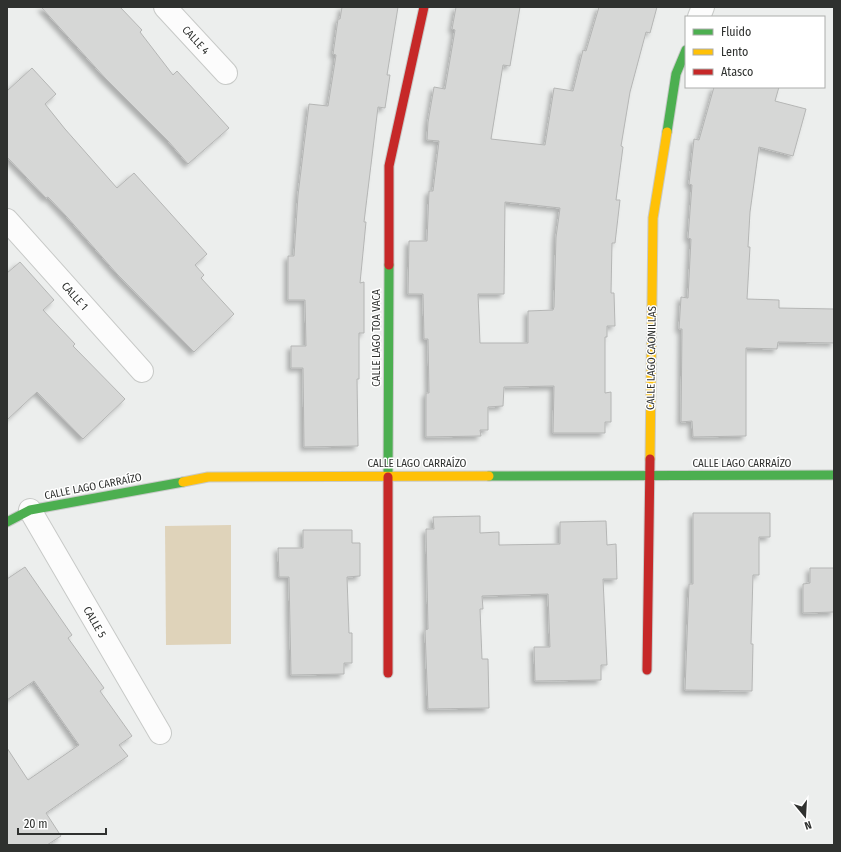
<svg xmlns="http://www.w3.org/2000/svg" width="841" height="852" viewBox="0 0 841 852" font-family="'Fira Sans Condensed',sans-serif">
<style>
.green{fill:#dfd3ba}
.building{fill:#d6d7d6;stroke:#b5b6b5;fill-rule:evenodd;filter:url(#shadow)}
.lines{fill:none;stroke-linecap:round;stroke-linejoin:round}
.street-casing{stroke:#c8cac8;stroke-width:24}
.fast-casing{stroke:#c8cac8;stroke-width:11}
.slow-casing{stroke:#c8cac8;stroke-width:11}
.jam-casing{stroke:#c8cac8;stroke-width:11}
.street{stroke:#fcfcfc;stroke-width:22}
.fast{stroke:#4caf50;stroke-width:9}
.slow{stroke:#ffc107;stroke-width:9}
.jam{stroke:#c62828;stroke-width:9}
.labels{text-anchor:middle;stroke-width:3;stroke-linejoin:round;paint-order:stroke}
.street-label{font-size:11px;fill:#2f312f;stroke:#fff}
</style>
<defs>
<filter id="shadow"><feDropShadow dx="-3.5" dy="3.5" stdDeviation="2" flood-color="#0004"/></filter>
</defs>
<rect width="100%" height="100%" fill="#eceeed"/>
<polygon class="green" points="231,525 231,644 166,645 165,526"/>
<g class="building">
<polygon points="41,7 120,7 142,30 140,32 173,75 177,71 229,128 188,164 169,142 105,78"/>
<polygon points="342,7 398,7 387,75 390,75 385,108 378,107 364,222 366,222 360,283 364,282 364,333 359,333 359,379 357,379 358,446 304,447 303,368 291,368 291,346 306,346 305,300 288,300 288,256 294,256 298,195 309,104 328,106 336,55 333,54 338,19 340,19"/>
<path d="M 456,7 L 520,7 L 510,66 L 503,65 L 491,139 L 545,145 L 554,88 L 573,91 L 583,50 L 586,51 L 599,7 L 657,7 L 650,33 L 646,32 L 630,92 L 621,146 L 623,147 L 616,200 L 620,200 L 615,243 L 612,243 L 611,293 L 614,293 L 615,326 L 607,326 L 607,337 L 605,337 L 605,393 L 611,392 L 611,422 L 605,422 L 605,433 L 553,433 L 554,386 L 504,387 L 503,406 L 488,407 L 488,430 L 480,430 L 481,436 L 426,437 L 426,393 L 429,393 L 428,339 L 424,339 L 423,294 L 408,294 L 409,241 L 427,241 L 429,191 L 433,191 L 439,141 L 427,140 L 428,122 L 434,87 L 445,89 L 455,30 L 452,29 ZM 505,202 L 560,208 L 556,237 L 554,307 L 553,310 L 528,311 L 528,343 L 480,343 L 478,294 L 504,294 Z"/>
<polygon points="32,68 56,94 45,104 65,129 117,188 134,173 207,254 195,265 204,275 201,278 234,314 194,352 117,274 67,217 48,197 46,198 7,157 7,91"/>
<polygon points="714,87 779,87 775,101 806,109 793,156 759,147 750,212 748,247 750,247 747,299 779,300 779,308 834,309 834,343 778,342 777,349 746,348 746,436 693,437 692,421 681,422 682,329 679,329 681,297 688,298 691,239 688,238 692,185 689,184 694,139 699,140"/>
<polygon points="20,262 54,300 43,310 75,344 73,346 125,399 83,439 37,392 7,420 7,273"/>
<polygon points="693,513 770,513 770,537 759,537 759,575 753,575 751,644 753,644 752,691 685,690 689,584 693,584"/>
<polygon points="480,516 480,533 499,532 499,545 560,544 560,522 606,521 607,545 616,544 617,579 603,579 607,665 601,665 601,680 535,681 534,647 550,647 548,594 482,596 483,609 480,609 482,659 488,659 489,708 428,709 425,630 428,629 426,529 434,529 433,517"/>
<polygon points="303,530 352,530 352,543 360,543 360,576 347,577 349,633 352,633 352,663 344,663 344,674 291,675 289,577 279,577 278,548 303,548"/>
<polygon points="25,567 72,635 68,638 104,688 100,691 132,736 119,745 128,756 46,813 61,836 47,845 7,845 7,748 28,780 79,745 34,681 7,700 7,579"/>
<polygon points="810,568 834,568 834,612 803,613 803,584 810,583"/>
</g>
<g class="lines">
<defs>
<g id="street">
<polyline points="165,7 226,73"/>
<polyline points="699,17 703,7"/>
<polyline points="7,220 142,371"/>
<polyline points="30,510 160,733"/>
</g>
<g id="fast">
<polyline points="667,132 676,74 686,50"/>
<polyline points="489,476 834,475"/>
<polyline points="388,477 389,265"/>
<polyline points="7,522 30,510 183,482"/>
</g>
<g id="slow">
<polyline points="650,459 653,218 667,132"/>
<polyline points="183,482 208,477 489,476"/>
</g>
<g id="jam">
<polyline points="389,265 389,166 424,7"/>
<polyline points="647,670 650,459"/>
<polyline points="388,673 388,477"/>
</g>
</defs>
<use href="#street" class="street-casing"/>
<use href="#fast" class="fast-casing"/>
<use href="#slow" class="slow-casing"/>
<use href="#jam" class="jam-casing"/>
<use href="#street" class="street"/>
<use href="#fast" class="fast"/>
<use href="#slow" class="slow"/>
<use href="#jam" class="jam"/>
</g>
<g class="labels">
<g class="street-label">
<text transform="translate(196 40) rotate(47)" y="4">CALLE 4</text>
<text transform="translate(75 296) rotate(48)" y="4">CALLE 1</text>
<text transform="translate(376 338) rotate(-90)" y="4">CALLE LAGO TOA VACA</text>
<text transform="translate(651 358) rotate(-89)" y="4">CALLE LAGO CAONILLAS</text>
<text x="417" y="467">CALLE LAGO CARRAÍZO</text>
<text x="742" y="467">CALLE LAGO CARRAÍZO</text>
<text transform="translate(93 486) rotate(-11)" y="4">CALLE LAGO CARRAÍZO</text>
<text transform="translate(95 622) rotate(60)" y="4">CALLE 5</text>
</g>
</g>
<rect width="841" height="852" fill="none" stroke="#2f312f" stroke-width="16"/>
<rect x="685" y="16" width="140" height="72" fill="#ffffff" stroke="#acadac"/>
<rect x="693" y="29" width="20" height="6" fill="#4caf50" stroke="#acadac"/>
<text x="721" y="36" font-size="12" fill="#2f312f">Fluido</text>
<rect x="693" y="49" width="20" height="6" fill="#ffc107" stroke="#acadac"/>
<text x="721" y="56" font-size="12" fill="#2f312f">Lento</text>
<rect x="693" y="69" width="20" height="6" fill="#c62828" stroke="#acadac"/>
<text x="721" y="76" font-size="12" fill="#2f312f">Atasco</text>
<g transform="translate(805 816) rotate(162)" stroke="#ffffff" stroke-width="3" paint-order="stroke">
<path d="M0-3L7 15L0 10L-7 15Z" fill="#2f312f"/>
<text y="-6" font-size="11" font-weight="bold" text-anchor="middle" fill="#2f312f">N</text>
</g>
<path d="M18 828v6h88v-6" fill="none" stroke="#2f312f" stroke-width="2"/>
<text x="24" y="828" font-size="12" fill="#2f312f" stroke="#ffffff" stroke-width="3" paint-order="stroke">20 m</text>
</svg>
